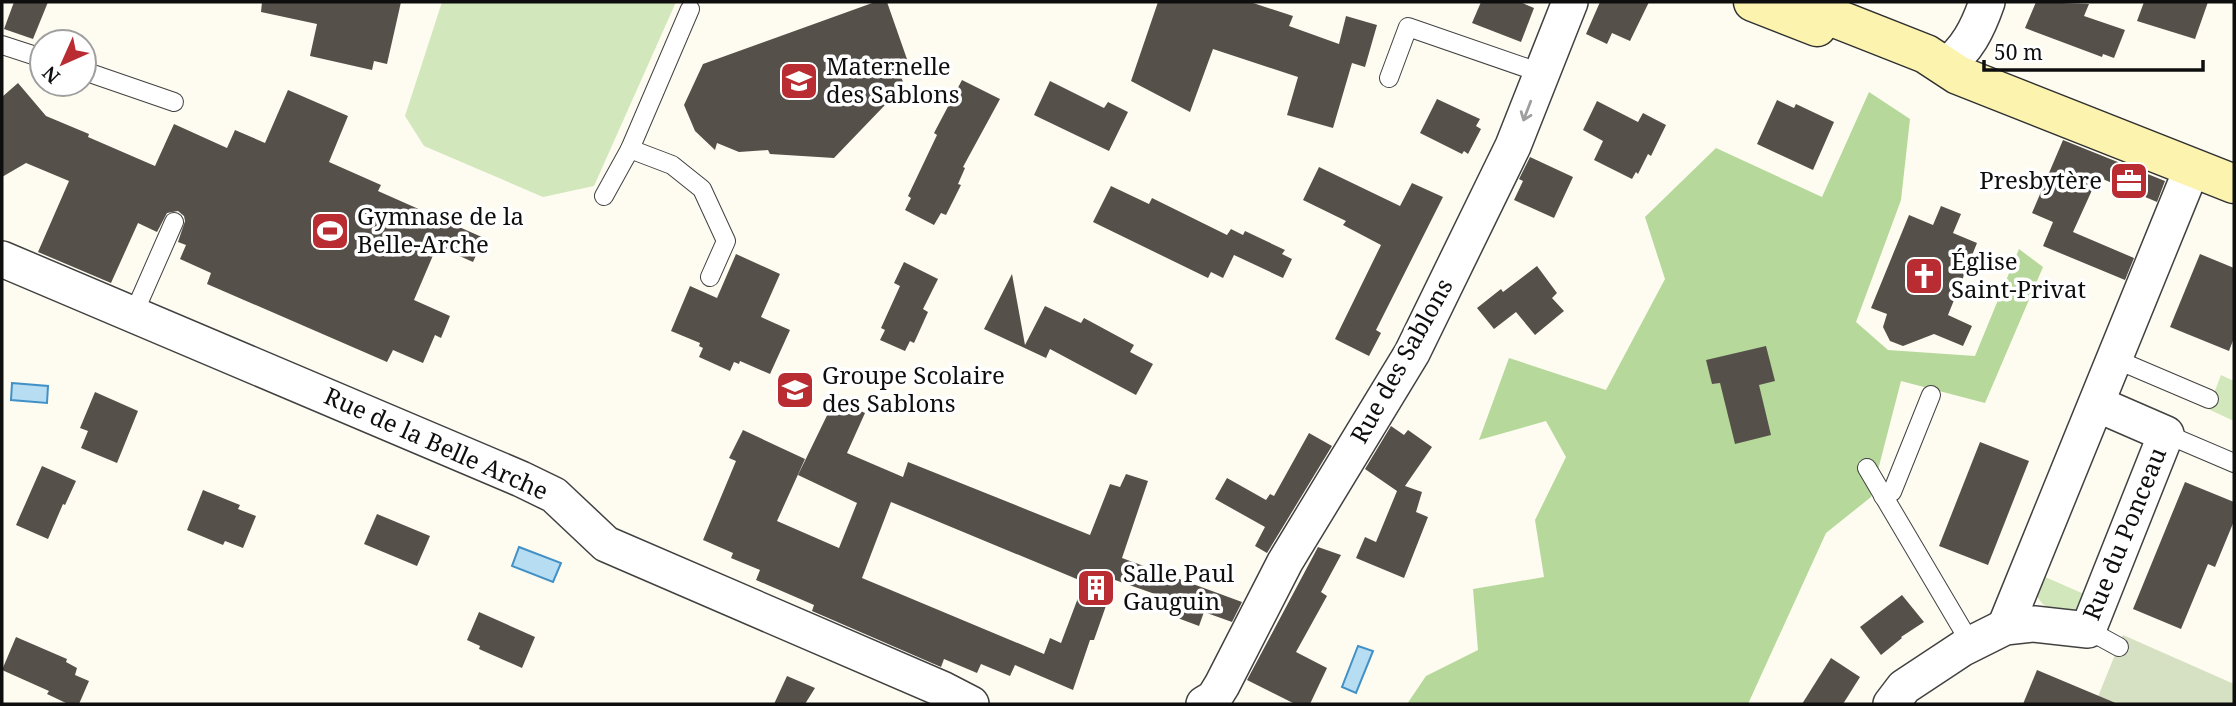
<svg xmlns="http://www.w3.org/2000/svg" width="2236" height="706" viewBox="0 0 2236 706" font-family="'Noto Serif',serif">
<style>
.green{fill:#d2e7bb}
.forest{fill:#b6d89b}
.cemetery{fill:#d6e0c2}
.water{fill:#b7ddf3;stroke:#4191c7;stroke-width:2}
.building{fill:#56504b;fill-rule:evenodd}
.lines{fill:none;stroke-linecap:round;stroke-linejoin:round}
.lane-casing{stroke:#414141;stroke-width:20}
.street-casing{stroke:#414141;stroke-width:38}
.secondary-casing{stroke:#303030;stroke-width:41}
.lane{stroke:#fff;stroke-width:18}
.street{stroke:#fff;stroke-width:35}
.secondary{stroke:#fbf3ae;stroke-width:38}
.oneway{stroke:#9f9f9f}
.labels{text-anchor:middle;stroke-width:7;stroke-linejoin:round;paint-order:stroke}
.poi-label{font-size:24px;fill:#0e0e0e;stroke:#fff;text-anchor:start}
.street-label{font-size:24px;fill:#0e0e0e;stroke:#fff}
</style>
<rect width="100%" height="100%" fill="#fefcf0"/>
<g class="green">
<polygon points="442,2 676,2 594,186 543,197 424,146 405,116"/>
<polygon points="2221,375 2234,381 2234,421 2208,409"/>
<path d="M 2036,573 L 2091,597 L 2074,616 C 2049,609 2041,610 2032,584 Z"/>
</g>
<polygon class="forest" points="1869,92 1910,119 1901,200 1856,322 1888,350 1975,356 2019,249 2043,267 1985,403 1901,381 1871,497 1826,533 1748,704 1407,704 1426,676 1478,650 1473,589 1544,577 1535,520 1566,457 1546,421 1479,440 1509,358 1606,390 1665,279 1645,217 1716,148 1822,197"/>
<polygon class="cemetery" points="2123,635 2234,684 2234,704 2095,704"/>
<g class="water">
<polygon points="12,383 48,386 47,403 11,400"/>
<polygon points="519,547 561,563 553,582 512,566"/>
<polygon points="1358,646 1373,651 1356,693 1342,687"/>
</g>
<g class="building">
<polygon points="14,2 48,2 33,39 4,29"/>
<polygon points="262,2 401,2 387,64 374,61 372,70 310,56 317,24 261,12"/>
<polygon points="875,2 887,2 908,62 897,66 908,95 885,105 834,158 770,154 768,150 739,152 717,143 715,150 695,131 684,105 703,64"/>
<polygon points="1158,2 1250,2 1293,16 1289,26 1339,44 1346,16 1377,25 1365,67 1352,63 1333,128 1287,115 1298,77 1213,49 1190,112 1131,81"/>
<polygon points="1481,2 1520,2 1534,8 1521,42 1472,23"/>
<polygon points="1600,2 1649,2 1630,41 1612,33 1607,44 1586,34"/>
<polygon points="2036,2 2089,4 2084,16 2125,30 2114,58 2103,54 2102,57 2025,28"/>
<polygon points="2144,2 2208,2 2195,39 2137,21"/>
<polygon points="962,80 1000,99 963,167 965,168 958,184 961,185 946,215 941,213 934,225 905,210 911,198 908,196 937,135 934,133"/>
<polygon points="1050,81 1104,108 1108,102 1128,112 1109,151 1034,115"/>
<polygon points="18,83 46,116 89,134 88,137 155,166 174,124 227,148 235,130 265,143 288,90 348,116 329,162 381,185 378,191 484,238 473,262 437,246 414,300 450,316 441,338 435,335 423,363 393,350 387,362 207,284 211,273 180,259 186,245 178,242 185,221 184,216 178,211 167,213 157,232 138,223 111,283 38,252 69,181 26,163 2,177 2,97"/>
<polygon points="1437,99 1480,119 1476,126 1481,129 1468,154 1464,151 1462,154 1420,133"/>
<polygon points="1777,100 1794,108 1796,104 1834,122 1813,170 1757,144"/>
<polygon points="1597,101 1638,122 1643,113 1666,125 1651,156 1648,154 1638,174 1636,172 1632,179 1594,160 1603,141 1583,130"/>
<polygon points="2063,140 2165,181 2157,202 2098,177 2073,232 2134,258 2125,280 2043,246 2053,222 2032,213"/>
<polygon points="1530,157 1573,177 1554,218 1514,200 1523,181 1519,179"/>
<polygon points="1319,167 1400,206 1412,183 1443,197 1376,330 1381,333 1369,356 1335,339 1381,245 1343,225 1346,221 1303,200"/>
<polygon points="1111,186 1149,204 1152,198 1227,235 1231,229 1243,235 1245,231 1285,250 1282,254 1292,259 1283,278 1234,255 1223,278 1211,272 1208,278 1093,222"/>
<polygon points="1941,206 1961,214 1953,233 1977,243 1948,315 1972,326 1963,346 1934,334 1903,346 1890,341 1883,327 1887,314 1871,308 1909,215 1933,225"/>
<polygon points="736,254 780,274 761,317 790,330 770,374 740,361 739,364 734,362 730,371 699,357 703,348 699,346 700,343 671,331 690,286 717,298"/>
<polygon points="2200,254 2234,268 2234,338 2229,351 2170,327"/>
<polygon points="904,262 938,279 923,309 928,312 914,343 910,341 905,351 880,340 885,330 881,328 900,286 894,283"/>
<polygon points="1537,266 1557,293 1552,298 1564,311 1535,335 1516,312 1494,329 1477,308 1501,289 1503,292"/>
<polygon points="1012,274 1025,345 1045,306 1081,323 1084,318 1134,345 1130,352 1153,364 1136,395 1050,349 1046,358 984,329"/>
<polygon points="1766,346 1775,381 1759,385 1771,435 1735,444 1720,383 1712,384 1706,360"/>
<polygon points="95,392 138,411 117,463 81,448 88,431 80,428"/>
<path d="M 835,399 L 865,413 L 847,453 L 903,477 L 908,462 L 1090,535 L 1110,484 L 1120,487 L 1126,474 L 1148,481 L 1122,558 L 1242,602 L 1232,622 L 1204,612 L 1199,626 L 1167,614 L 1172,600 L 1115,580 L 1094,640 L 1090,640 L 1073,690 L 1015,665 L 1010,676 L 981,664 L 977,673 L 944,659 L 941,667 L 812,611 L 814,605 L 756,580 L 760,570 L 731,558 L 733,553 L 703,540 L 736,461 L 729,458 L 743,430 L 805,459 L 777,521 L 839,548 L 857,503 L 798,475 ZM 891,502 L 1084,582 L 1061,643 L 1050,638 L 1044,654 L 862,578 Z"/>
<polygon points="1391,426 1404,435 1408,430 1432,447 1405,486 1422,492 1416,512 1428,517 1404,578 1356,558 1365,537 1376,542 1397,491 1365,469"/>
<polygon points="1309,433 1332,446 1267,553 1255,546 1265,527 1215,499 1227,478 1266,500 1270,494 1274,496"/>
<polygon points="1980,442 2029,461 1988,565 1939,546"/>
<polygon points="42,466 76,481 65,505 63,504 48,539 16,525"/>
<polygon points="2185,482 2234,502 2234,521 2215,567 2208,564 2181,629 2133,609"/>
<polygon points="203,490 240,505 238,509 256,516 243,548 225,541 223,545 187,530"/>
<polygon points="377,514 430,536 417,566 364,544"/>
<polygon points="1318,547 1341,555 1321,592 1327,596 1296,652 1327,668 1310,704 1295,704 1247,680"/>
<polygon points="1902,595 1924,622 1901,637 1902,638 1881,655 1860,627"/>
<polygon points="479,612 535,637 522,668 479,649 480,646 467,640"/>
<polygon points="16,637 67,659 66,662 77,668 75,675 89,681 79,704 68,704 47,694 49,691 2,670"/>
<polygon points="1831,658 1860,677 1843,704 1802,704"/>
<polygon points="2037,670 2118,704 2023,704"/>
<polygon points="787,676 815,688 805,704 774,704"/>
</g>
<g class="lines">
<defs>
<g id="lane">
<polyline points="2,45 42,58"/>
<polyline points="84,71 174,102"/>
<polyline points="1389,78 1408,27 1541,73"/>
<polyline points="630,149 672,165 702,189 726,241 710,277"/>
<polyline points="604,196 630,149 690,9"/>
<polyline points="134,313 174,222"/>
<polyline points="2115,359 2209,399"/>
<polyline points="2166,434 2234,463"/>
<polyline points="1867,468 1971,644"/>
<polyline points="1883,496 1892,492 1931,395"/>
<polyline points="2088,630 2119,647"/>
</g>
<g id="street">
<path d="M 1944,67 C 1967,51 1978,28 1987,2"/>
<polyline points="2,259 521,479 554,495 606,544 942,689 971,704"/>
<polyline points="2005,627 2192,168"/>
<polyline points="1204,704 1214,698 1222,685 1285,562 1412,353 1513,146 1570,2"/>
<polyline points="1891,704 1904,687 1963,648 2005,627 2034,624 2088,630 2166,434 2097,404"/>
</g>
<g id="secondary">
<polyline points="1753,2 1817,27"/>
<polyline points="1794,2 1926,54 1958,75 2234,184"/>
</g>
</defs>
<use href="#lane" class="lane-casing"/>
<use href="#street" class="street-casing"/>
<use href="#secondary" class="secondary-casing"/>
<use href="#lane" class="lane"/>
<use href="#street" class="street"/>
<use href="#secondary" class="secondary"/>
</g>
<defs><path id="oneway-shaft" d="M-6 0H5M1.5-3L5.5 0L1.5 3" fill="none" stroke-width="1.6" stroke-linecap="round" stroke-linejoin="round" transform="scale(1.75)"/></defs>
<use class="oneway" href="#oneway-shaft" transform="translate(1527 111) rotate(111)"/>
<defs>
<symbol id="school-square" viewBox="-11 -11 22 22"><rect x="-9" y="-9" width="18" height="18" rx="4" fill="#b82c32" stroke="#fff"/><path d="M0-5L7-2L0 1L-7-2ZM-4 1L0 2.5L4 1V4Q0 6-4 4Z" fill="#fff"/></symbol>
<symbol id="office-square" viewBox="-11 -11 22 22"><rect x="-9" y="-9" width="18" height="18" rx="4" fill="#b82c32" stroke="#fff"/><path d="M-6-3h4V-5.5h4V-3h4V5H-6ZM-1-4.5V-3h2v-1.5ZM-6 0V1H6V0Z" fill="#fff"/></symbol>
<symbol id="stadium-square" viewBox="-11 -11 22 22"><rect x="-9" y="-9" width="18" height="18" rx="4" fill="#b82c32" stroke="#fff"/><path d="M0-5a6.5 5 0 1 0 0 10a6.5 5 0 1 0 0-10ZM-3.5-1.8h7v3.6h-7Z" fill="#fff"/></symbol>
<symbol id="church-square" viewBox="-11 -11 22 22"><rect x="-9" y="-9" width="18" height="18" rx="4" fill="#b82c32" stroke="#fff"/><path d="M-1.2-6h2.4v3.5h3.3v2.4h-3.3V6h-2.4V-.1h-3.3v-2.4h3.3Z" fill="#fff"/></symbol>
<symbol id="building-square" viewBox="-11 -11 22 22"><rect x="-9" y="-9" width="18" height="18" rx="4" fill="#b82c32" stroke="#fff"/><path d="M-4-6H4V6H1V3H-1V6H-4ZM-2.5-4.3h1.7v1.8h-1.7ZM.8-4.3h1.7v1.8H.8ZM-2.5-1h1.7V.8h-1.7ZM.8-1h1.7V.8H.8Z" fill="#fff"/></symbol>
</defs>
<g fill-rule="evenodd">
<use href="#school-square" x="777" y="59" width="44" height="44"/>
<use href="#office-square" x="2107" y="159" width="44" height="44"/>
<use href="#stadium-square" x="308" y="209" width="44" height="44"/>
<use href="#church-square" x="1902" y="254" width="44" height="44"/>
<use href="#school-square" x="773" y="368" width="44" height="44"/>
<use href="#building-square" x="1074" y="566" width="44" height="44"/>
</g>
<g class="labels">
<g class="poi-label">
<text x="826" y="75">Maternelle<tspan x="826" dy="28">des Sablons</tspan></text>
<text x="2102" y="189" text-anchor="end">Presbytère</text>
<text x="357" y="225">Gymnase de la<tspan x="357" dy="28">Belle-Arche</tspan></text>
<text x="1951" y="270">Église<tspan x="1951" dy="28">Saint-Privat</tspan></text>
<text x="822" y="384">Groupe Scolaire<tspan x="822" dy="28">des Sablons</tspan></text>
<text x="1123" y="582">Salle Paul<tspan x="1123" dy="28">Gauguin</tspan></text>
</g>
<g class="street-label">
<text transform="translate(1402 361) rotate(-61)" y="8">Rue des Sablons</text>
<text transform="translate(436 444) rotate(24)" y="8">Rue de la Belle Arche</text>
<text transform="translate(2125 534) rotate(-68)" y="8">Rue du Ponceau</text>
</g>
</g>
<rect width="2236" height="706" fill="none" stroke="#0e0e0e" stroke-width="7"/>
<g transform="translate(63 63) rotate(225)"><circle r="33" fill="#ffffff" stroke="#9f9f9f" stroke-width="2"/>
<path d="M0-5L12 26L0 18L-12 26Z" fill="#b82c32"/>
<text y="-10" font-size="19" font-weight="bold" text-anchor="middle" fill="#0e0e0e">N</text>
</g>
<path d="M1984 60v10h219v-10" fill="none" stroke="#0e0e0e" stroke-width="3.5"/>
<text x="1994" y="60" font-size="21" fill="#0e0e0e" stroke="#ffffff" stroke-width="5" paint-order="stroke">50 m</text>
</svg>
